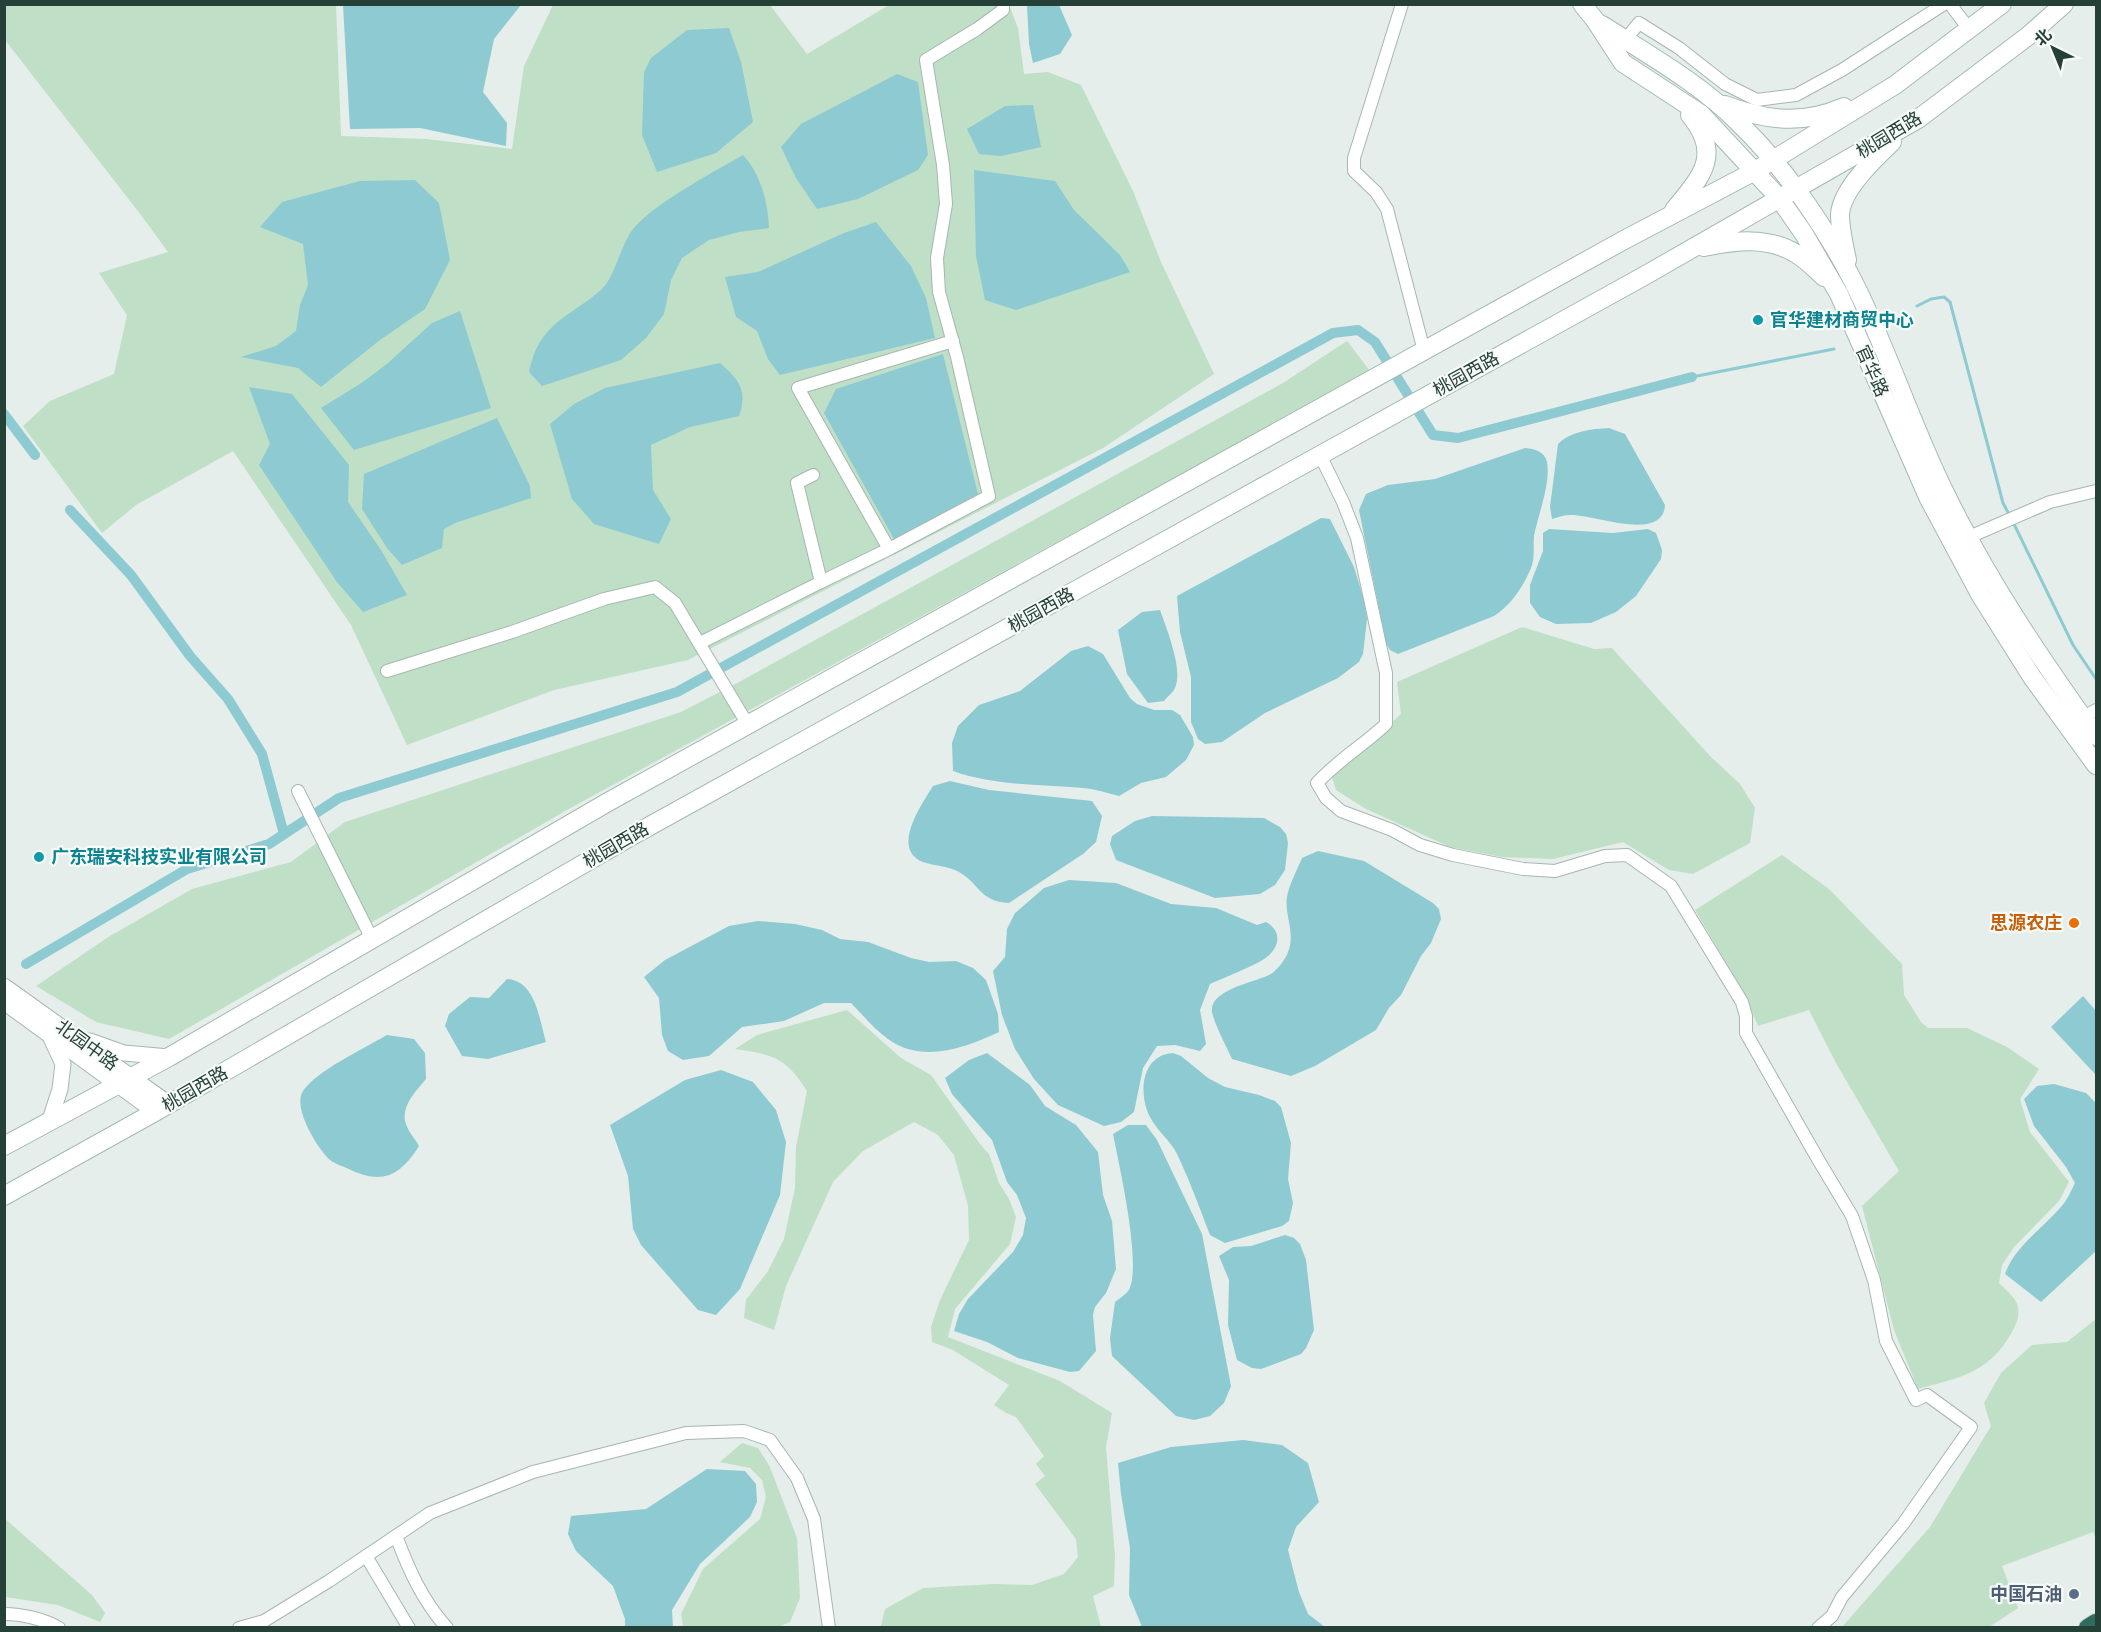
<svg xmlns="http://www.w3.org/2000/svg" width="2101" height="1632" viewBox="0 0 2101 1632" font-family="Mulish,'Noto Sans SC',sans-serif">
<style>
.green{fill:#bfdfc6}
.water{fill:#8ecad2}
.lines{fill:none;stroke-linecap:round;stroke-linejoin:round}
.stream{stroke:#8ecad2;stroke-width:3}
.canal{stroke:#8ecad2;stroke-width:10}
.minor-casing{stroke:#a7b6b1;stroke-width:14}
.tertiary-casing{stroke:#a7b6b1;stroke-width:17}
.secondary-casing{stroke:#a3bab1;stroke-width:20}
.motorway-casing{stroke:#c2cac7;stroke-width:20}
.minor{stroke:#fff;stroke-width:12}
.tertiary{stroke:#fff;stroke-width:15}
.secondary{stroke:#fff;stroke-width:18}
.motorway{stroke:#306c5e;stroke-width:18}
.culture-dot{fill:#0f9aa8;stroke:#f6faf8;stroke-width:2}
.food-dot{fill:#e8710a;stroke:#f6faf8;stroke-width:2}
.service-dot{fill:#5c6f8a;stroke:#f6faf8;stroke-width:2}
.labels{text-anchor:middle;stroke-width:4.5;stroke-linejoin:round;paint-order:stroke}
.street-label{font-size:18px;fill:#244037;stroke:#f6faf8}
.culture-label{font-size:18px;font-weight:bold;fill:#0d838f;stroke:#f6faf8;text-anchor:start}
.food-label{font-size:18px;font-weight:bold;fill:#c56008;stroke:#f6faf8;text-anchor:end}
.service-label{font-size:18px;font-weight:bold;fill:#4e5e75;stroke:#f6faf8;text-anchor:end}
</style>
<rect width="100%" height="100%" fill="#e5eeea"/>
<g class="green">
<polygon points="5,5 336,5 341,136 426,139 512,149 524,66 553,5 770,5 807,54 889,5 1009,5 1018,28 1024,74 1048,72 1081,85 1133,191 1161,262 1214,374 1103,448 688,660 554,690 407,745 351,625 233,451 136,505 102,533 23,426 50,401 114,374 127,315 99,273 168,252 141,215 5,40"/>
<polygon points="1347,341 1370,371 567,810 169,1039 96,1022 36,986 110,936 192,889 291,862 345,822 681,712 739,682 1283,383"/>
<polygon points="1522,627 1594,649 1612,648 1711,757 1740,784 1755,808 1750,843 1693,874 1669,870 1623,842 1553,859 1502,857 1450,847 1366,809 1336,790 1332,777 1401,714 1397,682"/>
<path d="M 1782,855 L 1829,889 L 1902,964 L 1904,995 L 1921,1022 L 1928,1028 L 1967,1028 L 2007,1047 L 2039,1069 L 2020,1099 L 2030,1132 L 2069,1182 L 2059,1201 L 2014,1247 L 2002,1265 L 1999,1283 C 2004,1288 2011,1294 2015,1300 C 2021,1309 2018,1322 2013,1330 C 1990,1373 1961,1377 1918,1389 L 1894,1330 L 1862,1206 L 1899,1171 L 1836,1063 L 1809,1010 L 1758,1026 L 1744,993 L 1695,910 Z"/>
<path d="M 847,1010 L 901,1058 L 931,1075 L 980,1144 L 989,1154 L 999,1183 L 1009,1199 L 1016,1217 L 1010,1244 L 955,1309 L 948,1337 L 1060,1381 L 1112,1413 L 1106,1447 L 1115,1556 L 1114,1586 L 1093,1596 L 1101,1627 L 882,1628 L 881,1626 L 885,1609 L 923,1588 L 994,1584 L 1032,1585 L 1064,1574 L 1078,1557 L 1076,1539 L 1035,1484 L 1045,1476 L 1036,1464 L 1044,1456 L 1016,1417 L 1006,1413 L 994,1405 L 1009,1385 L 953,1350 L 932,1342 L 931,1327 L 940,1300 L 969,1240 L 968,1206 L 954,1155 L 938,1135 L 914,1122 L 863,1151 L 833,1182 L 786,1286 L 774,1330 L 744,1318 L 746,1300 L 768,1271 L 784,1239 L 795,1188 L 796,1147 L 807,1091 C 787,1058 772,1054 735,1049 L 757,1035 Z"/>
<polygon points="2096,1319 2096,1539 2093,1532 2002,1566 2018,1608 1989,1627 1842,1627 1930,1527 1991,1426 1984,1403 2001,1373 2032,1345 2067,1342"/>
<polygon points="742,1443 758,1448 770,1467 797,1538 800,1598 790,1622 778,1627 683,1627 681,1614 703,1569 760,1519 766,1497 762,1480 750,1468 720,1462"/>
<polygon points="4,1518 92,1595 105,1613 100,1622 58,1605 5,1597"/>
</g>
<g class="water">
<polygon points="343,5 521,5 494,39 483,92 507,123 506,146 420,128 350,129"/>
<polygon points="1027,5 1059,5 1072,35 1060,54 1033,63 1029,44"/>
<polygon points="729,28 741,62 753,122 716,153 657,172 642,135 644,72 651,58 687,30"/>
<polygon points="897,74 918,82 928,155 918,170 858,199 817,209 796,178 781,147 801,124"/>
<polygon points="1033,105 1041,147 1001,156 979,154 967,129 1005,106"/>
<path d="M 743,155 C 761,174 768,203 769,228 L 739,232 L 709,240 L 682,258 L 671,280 L 664,314 L 646,338 L 621,360 L 542,386 L 529,372 C 539,322 568,319 602,289 C 614,278 621,246 631,232 C 648,207 715,171 743,155 Z"/>
<polygon points="974,170 1055,181 1074,210 1120,255 1130,272 1016,310 985,300 976,256"/>
<polygon points="415,180 439,203 450,260 425,309 380,340 321,387 298,368 241,357 276,346 296,331 300,305 308,285 303,244 260,227 282,202 360,181"/>
<polygon points="876,222 911,266 926,298 935,338 780,375 768,359 757,331 736,317 725,277 758,272 844,233"/>
<polygon points="460,311 491,408 354,450 321,408 363,382 388,363 432,323"/>
<polygon points="943,354 978,494 894,539 824,413 836,389"/>
<path d="M 720,363 C 739,380 748,390 739,416 L 690,427 L 651,445 L 653,490 L 671,519 L 659,544 L 594,524 L 572,499 L 550,424 L 574,404 L 605,388 Z"/>
<polygon points="249,387 292,394 349,465 348,502 381,550 407,595 363,612 337,582 259,465 270,444"/>
<polygon points="497,418 530,486 531,498 455,523 444,529 442,548 402,565 387,548 362,509 364,474"/>
<path d="M 1609,428 L 1625,434 L 1665,505 C 1663,543 1594,514 1570,515 C 1565,515 1558,517 1552,519 L 1550,507 L 1558,444 C 1571,431 1592,429 1609,428 Z"/>
<path d="M 1525,448 C 1535,449 1544,451 1547,462 C 1551,483 1538,515 1534,536 C 1533,546 1535,559 1531,568 C 1523,587 1511,605 1494,616 L 1398,654 L 1390,650 L 1386,643 L 1359,510 L 1366,494 L 1388,485 L 1435,479 Z"/>
<polygon points="1321,518 1330,519 1354,567 1364,600 1367,619 1363,654 1359,662 1338,678 1265,713 1222,742 1205,744 1198,739 1191,722 1191,677 1180,632 1177,596"/>
<polygon points="1549,529 1613,533 1648,529 1656,533 1662,550 1661,559 1636,596 1616,612 1591,623 1556,624 1540,617 1530,603 1530,585 1543,551 1543,533"/>
<path d="M 1160,610 C 1166,627 1182,667 1176,685 C 1175,691 1168,696 1164,701 L 1148,703 L 1127,674 L 1118,630 L 1142,612 Z"/>
<path d="M 1088,646 L 1103,654 L 1130,698 L 1137,704 L 1154,710 L 1172,710 L 1180,715 L 1193,737 L 1194,745 L 1186,760 L 1166,777 L 1141,783 L 1119,796 C 1108,793 1095,789 1083,788 C 1039,784 995,786 953,771 L 952,743 L 958,726 L 979,705 L 1020,691 L 1071,651 Z"/>
<path d="M 950,781 L 989,790 L 1092,801 L 1102,816 L 1096,842 L 1083,854 L 1009,903 C 980,902 979,883 959,872 C 949,866 934,866 923,862 C 890,849 922,804 933,786 Z"/>
<polygon points="1152,816 1264,818 1280,827 1286,834 1288,843 1285,870 1275,885 1260,894 1215,898 1116,860 1110,844 1112,836 1135,821"/>
<path d="M 1318,851 L 1364,861 L 1433,903 L 1439,909 L 1441,919 L 1431,943 L 1421,956 L 1401,995 L 1389,1008 L 1376,1030 L 1315,1066 L 1291,1076 L 1232,1059 C 1227,1048 1214,1023 1212,1012 C 1209,989 1257,982 1271,974 C 1277,970 1286,959 1288,952 C 1296,933 1284,915 1287,897 C 1289,885 1297,870 1302,858 Z"/>
<path d="M 1069,880 L 1116,883 L 1171,904 L 1216,908 L 1257,925 L 1266,922 C 1282,931 1280,946 1267,957 C 1257,965 1223,978 1210,984 L 1200,1010 L 1206,1044 L 1200,1051 L 1175,1045 L 1157,1046 L 1143,1068 L 1134,1112 L 1121,1122 L 1104,1126 L 1058,1105 L 1034,1079 L 1015,1049 L 1002,1015 L 993,971 L 1005,957 L 1007,929 L 1015,913 L 1044,888 Z"/>
<path d="M 758,921 L 795,924 L 822,930 L 840,939 L 868,942 L 911,958 L 929,962 L 956,961 L 973,968 L 986,980 L 998,1014 L 999,1032 C 965,1048 922,1064 888,1039 C 874,1029 863,1015 851,1003 L 824,1003 L 784,1021 L 742,1027 L 709,1056 L 683,1060 L 668,1051 L 662,1035 L 659,998 L 644,977 L 665,960 L 729,926 Z"/>
<path d="M 507,979 C 536,981 539,1019 546,1042 L 488,1059 L 462,1056 L 445,1026 L 449,1014 L 470,997 L 489,998 Z"/>
<polygon points="2083,996 2096,1011 2096,1075 2051,1027"/>
<path d="M 387,1035 L 414,1039 L 425,1053 L 426,1079 C 416,1091 400,1107 406,1124 C 408,1131 415,1139 419,1146 C 401,1175 383,1185 351,1170 C 345,1167 335,1164 330,1160 C 317,1148 292,1107 303,1091 C 316,1071 365,1048 387,1035 Z"/>
<polygon points="987,1053 1030,1085 1045,1106 1076,1125 1098,1152 1103,1195 1112,1221 1116,1269 1106,1293 1095,1307 1093,1315 1096,1351 1079,1371 1070,1372 1018,1358 987,1342 954,1331 959,1314 968,1299 1013,1252 1023,1235 1026,1218 1017,1195 1007,1182 992,1140 952,1094 945,1078 969,1060"/>
<path d="M 1173,1053 L 1181,1056 L 1208,1078 L 1225,1087 L 1259,1095 L 1275,1101 L 1281,1107 L 1291,1143 L 1288,1179 L 1293,1203 L 1289,1221 L 1282,1226 L 1225,1243 L 1210,1235 C 1200,1209 1190,1181 1177,1154 C 1171,1141 1157,1131 1150,1117 C 1138,1094 1141,1055 1173,1053 Z"/>
<polygon points="721,1070 753,1082 776,1110 786,1142 780,1195 740,1289 716,1315 698,1310 641,1245 633,1229 628,1176 610,1125 685,1080"/>
<path d="M 2054,1084 L 2086,1093 L 2096,1103 L 2096,1251 L 2041,1302 L 2005,1274 C 2015,1246 2041,1230 2060,1208 C 2067,1201 2071,1191 2075,1183 L 2066,1167 L 2034,1126 L 2024,1099 L 2037,1086 Z"/>
<path d="M 1128,1125 L 1146,1125 L 1157,1140 L 1202,1234 L 1231,1386 L 1224,1403 L 1210,1416 L 1194,1420 L 1176,1416 L 1112,1356 L 1110,1338 L 1115,1302 C 1119,1299 1126,1294 1129,1290 C 1142,1264 1119,1165 1113,1134 Z"/>
<polygon points="1285,1235 1294,1238 1300,1244 1306,1260 1314,1330 1306,1348 1301,1354 1261,1369 1252,1368 1237,1360 1228,1325 1229,1280 1219,1256 1233,1247 1251,1246"/>
<polygon points="1243,1440 1282,1445 1308,1463 1319,1502 1296,1527 1288,1550 1299,1592 1308,1614 1325,1627 1142,1627 1129,1595 1130,1548 1121,1494 1118,1463 1171,1447"/>
<polygon points="707,1469 745,1471 756,1484 757,1502 750,1517 700,1564 672,1610 673,1627 625,1627 625,1619 613,1586 576,1551 568,1534 571,1516 646,1509"/>
</g>
<g class="lines">
<g class="stream">
<polyline points="1917,306 1931,299 1944,297 1950,302 2003,503 2010,516"/>
<polyline points="1692,377 1834,349"/>
<polyline points="2013,522 2073,645 2096,679"/>
</g>
<g class="canal">
<polyline points="4,414 35,455"/>
<polyline points="70,510 131,575 190,656 228,699 262,754 284,834"/>
<polyline points="26,964 187,869 269,844 339,798 677,692 1333,333 1358,330 1375,342 1433,435 1458,438 1692,377"/>
</g>
<defs>
<g id="minor">
<polyline points="1402,4 1354,158 1354,171 1376,192 1387,209 1424,351"/>
<polyline points="1950,4 1969,29"/>
<polyline points="1625,40 1639,23 1679,48 1725,84 1757,100 1796,95 1842,70 1944,4"/>
<path d="M 1320,455 L 1343,502 L 1357,538 L 1386,673 L 1386,724 C 1364,745 1338,760 1317,783 L 1326,798 L 1341,811 L 1392,830 L 1420,845 L 1453,855 L 1523,869 L 1555,871 L 1605,856 L 1627,855 L 1671,886 L 1742,1002 L 1746,1016 L 1746,1033 L 1819,1161 L 1852,1216 L 1874,1280 L 1886,1341 L 1916,1400 L 1927,1395 L 1971,1427 L 1903,1524 L 1842,1597 L 1832,1616 L 1818,1628"/>
<polyline points="1969,537 2050,502 2096,491"/>
<polyline points="889,549 798,388 953,341"/>
<polyline points="821,582 889,549 989,496 957,357 939,292 937,258 946,204 943,165 926,60 977,29 1003,10 1003,4"/>
<polyline points="700,643 821,582 797,483 813,475"/>
<polyline points="387,671 512,632 604,599 655,587 675,603 748,725"/>
<polyline points="2077,721 2096,710"/>
<polyline points="298,791 372,939"/>
<path d="M 396,1536 C 409,1570 422,1600 447,1628"/>
<polyline points="366,1556 409,1628"/>
<path d="M 4,1614 C 22,1614 44,1619 59,1628"/>
<polyline points="239,1628 264,1621 329,1581 430,1513 533,1472 686,1433 744,1431 770,1440 797,1478 814,1519 829,1628"/>
</g>
<g id="tertiary">
<polyline points="4,986 169,1104"/>
<polyline points="4,1002 155,1112"/>
<polyline points="90,1041 124,1053 169,1057"/>
<polyline points="49,1123 60,1089 63,1064 51,1038"/>
</g>
<g id="secondary">
<polyline points="1582,4 1595,20 1623,63 1701,114 1779,198 1804,234 1839,294 1928,497 1981,596 2032,677 2096,765"/>
<path d="M 1602,25 C 1649,55 1701,84 1741,125 C 1784,167 1824,225 1852,279 C 1887,347 1910,422 1944,491 C 1986,578 2040,658 2096,736"/>
<path d="M 1725,105 C 1767,121 1802,125 1844,107"/>
<path d="M 1674,210 C 1701,177 1723,155 1690,115"/>
<path d="M 1704,247 C 1735,241 1766,236 1795,253 C 1806,259 1815,269 1824,277"/>
<path d="M 1847,260 C 1844,246 1840,229 1840,214 C 1842,189 1875,158 1892,142"/>
<polyline points="4,1146 169,1057 608,802 1624,240 1755,171 1895,85 2002,4"/>
<polyline points="4,1196 155,1112 628,838 1644,276 1918,119 2028,36 2064,4"/>
</g>
<polyline id="motorway" points="2088,1628 2096,1623"/>
</defs>
<use href="#minor" class="minor-casing"/>
<use href="#tertiary" class="tertiary-casing"/>
<use href="#secondary" class="secondary-casing"/>
<use href="#motorway" class="motorway-casing"/>
<use href="#minor" class="minor"/>
<use href="#tertiary" class="tertiary"/>
<use href="#secondary" class="secondary"/>
<use href="#motorway" class="motorway"/>
</g>
<g class="culture-dot">
<circle cx="1758" cy="320" r="6"/>
<circle cx="39" cy="857" r="6"/>
</g>
<circle class="food-dot" cx="2074" cy="923" r="6"/>
<circle class="service-dot" cx="2074" cy="1594" r="6"/>
<g class="labels">
<g class="street-label">
<text transform="translate(1889 135) rotate(-31)" y="6">桃园西路</text>
<text transform="translate(1872 371) rotate(66)" y="6">官华路</text>
<text transform="translate(1466 374) rotate(-29)" y="6">桃园西路</text>
<text transform="translate(1041 610) rotate(-29)" y="6">桃园西路</text>
<text transform="translate(616 845) rotate(-30)" y="6">桃园西路</text>
<text transform="translate(87 1045) rotate(36)" y="6">北园中路</text>
<text transform="translate(195 1089) rotate(-30)" y="6">桃园西路</text>
</g>
<g class="culture-label">
<text x="1770" y="326">官华建材商贸中心</text>
<text x="51" y="863">广东瑞安科技实业有限公司</text>
</g>
<g class="food-label">
<text x="2062" y="929">思源农庄</text>
</g>
<g class="service-label">
<text x="2062" y="1600">中国石油</text>
</g>
</g>
<rect width="2101" height="1632" fill="none" stroke="#244037" stroke-width="12"/>
<g transform="translate(2053 48) rotate(317)" stroke="#f6faf8" stroke-width="4.5" paint-order="stroke">
<path d="M0-4.5L10 22L0 15L-10 22Z" fill="#244037"/>
<text y="-9" font-size="16" font-weight="bold" text-anchor="middle" fill="#244037">北</text>
</g>
</svg>
